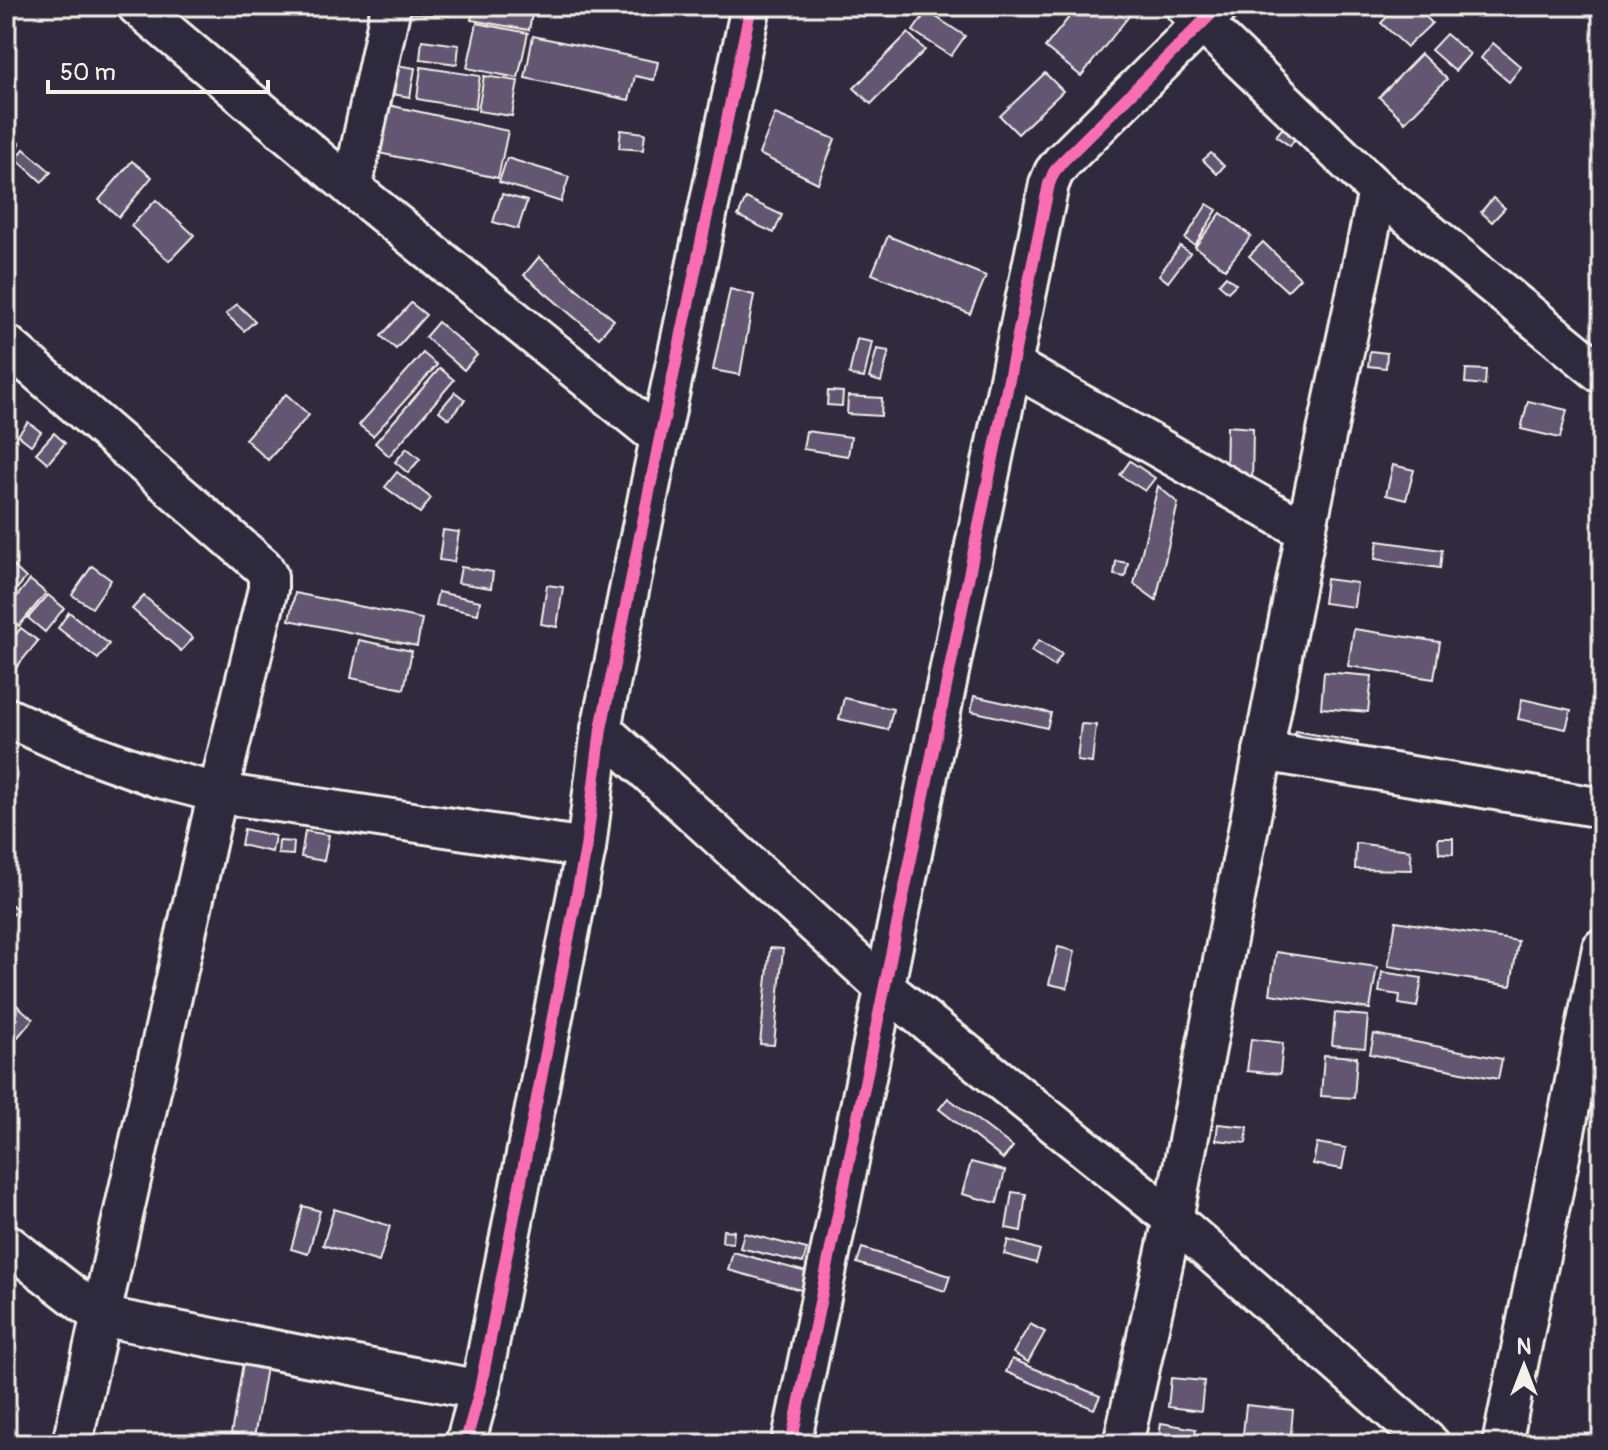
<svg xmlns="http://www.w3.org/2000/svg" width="1608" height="1450" viewBox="0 0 1608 1450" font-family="Pangolin,sans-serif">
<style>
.building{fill:#625673;stroke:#f4f1e8;stroke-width:2}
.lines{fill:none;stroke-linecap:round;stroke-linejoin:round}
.minor-casing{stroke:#f4f1e8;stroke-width:44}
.minor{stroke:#2f2a3d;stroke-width:38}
.cycleway-casing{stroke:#2f2a3d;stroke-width:17}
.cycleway{stroke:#f96db3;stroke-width:12}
</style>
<rect width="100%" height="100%" fill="#2f2a3d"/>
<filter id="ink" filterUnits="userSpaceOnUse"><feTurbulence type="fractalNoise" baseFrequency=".0125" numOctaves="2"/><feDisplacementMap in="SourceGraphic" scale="16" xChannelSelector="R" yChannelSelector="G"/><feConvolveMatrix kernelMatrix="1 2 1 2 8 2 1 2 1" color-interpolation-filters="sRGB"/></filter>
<g filter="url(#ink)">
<g class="building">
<polygon points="410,6 451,6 450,15 409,13"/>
<polygon points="474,6 532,14 529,30 471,20"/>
<polygon points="1078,6 1137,6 1081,76 1045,47"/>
<polygon points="1398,6 1415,6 1432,23 1407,47 1381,23"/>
<polygon points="927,11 965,36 951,56 913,31"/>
<polygon points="477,23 528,33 518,78 467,68"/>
<polygon points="908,33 925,50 871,104 854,88"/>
<polygon points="1446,34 1470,54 1455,71 1431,50"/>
<polygon points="533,36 658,62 654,80 635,76 629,100 525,78"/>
<polygon points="422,40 459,45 457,64 420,59"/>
<polygon points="1493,43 1521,67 1509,82 1481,58"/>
<polygon points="1421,54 1447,79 1405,122 1379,97"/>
<polygon points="384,63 415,68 410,97 380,92"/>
<polygon points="421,67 480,76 475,109 417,99"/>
<polygon points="1045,73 1063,91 1018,134 1000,116"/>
<polygon points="484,76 518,81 512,116 478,111"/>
<polygon points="379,103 508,131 498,178 369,151"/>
<polygon points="775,114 835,139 818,183 759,154"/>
<polygon points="1285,125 1298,134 1290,146 1276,136"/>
<polygon points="621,130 645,133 643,150 619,148"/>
<polygon points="6,133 20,144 11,155 6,152"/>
<polygon points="24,149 51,172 42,182 16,159"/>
<polygon points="1211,153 1224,166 1217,174 1203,160"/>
<polygon points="507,158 569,177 561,202 499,182"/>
<polygon points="132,161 152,177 119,217 99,200"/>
<polygon points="502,194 527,201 518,229 493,222"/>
<polygon points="746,198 782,215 774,233 738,216"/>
<polygon points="1493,198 1505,208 1492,222 1481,212"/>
<polygon points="156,200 194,235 169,261 131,226"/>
<polygon points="1207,204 1217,210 1195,245 1185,239"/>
<polygon points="1221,213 1251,236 1225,269 1195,247"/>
<polygon points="888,236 986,276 970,314 872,274"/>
<polygon points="1263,242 1300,278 1287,291 1249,256"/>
<polygon points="1180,246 1190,253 1168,282 1159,275"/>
<polygon points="539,257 614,320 599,338 524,275"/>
<polygon points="1226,276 1236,284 1228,292 1219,284"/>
<polygon points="730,289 754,295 740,375 713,370"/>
<polygon points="411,303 426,315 396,349 381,336"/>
<polygon points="237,304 255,321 244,331 226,314"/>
<polygon points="438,322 477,355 464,370 425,337"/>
<polygon points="857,339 872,342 864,378 849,375"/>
<polygon points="877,349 889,351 881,382 869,378"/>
<polygon points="1370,351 1387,353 1386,368 1368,366"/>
<polygon points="423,353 437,365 373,436 359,425"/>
<polygon points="440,368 454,380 389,456 375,443"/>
<polygon points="1466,369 1486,370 1485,385 1465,383"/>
<polygon points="828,391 843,392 842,406 827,405"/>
<polygon points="455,392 465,400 449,419 439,411"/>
<polygon points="286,394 309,415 268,460 245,439"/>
<polygon points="848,396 882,398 881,416 847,414"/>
<polygon points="1528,401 1567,410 1560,438 1521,429"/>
<polygon points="28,422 41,432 31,445 18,435"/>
<polygon points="1227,426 1253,428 1252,486 1226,483"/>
<polygon points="806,431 851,437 848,456 803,449"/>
<polygon points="54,433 65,443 48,463 36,453"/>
<polygon points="407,448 420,459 408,473 395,462"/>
<polygon points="1130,461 1155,478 1145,491 1120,475"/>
<polygon points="1393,465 1414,470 1406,500 1386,495"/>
<polygon points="397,472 431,498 420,513 385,487"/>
<polygon points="1158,486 1178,503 1156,600 1134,584"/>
<polygon points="443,530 459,532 454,562 439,560"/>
<polygon points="1378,541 1442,550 1440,568 1375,559"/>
<polygon points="6,559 26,578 14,592 6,585"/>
<polygon points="1116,561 1128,563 1125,577 1114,575"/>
<polygon points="92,566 111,580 92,608 72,595"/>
<polygon points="461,567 493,572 491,588 458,583"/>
<polygon points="1326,579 1357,583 1354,607 1323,603"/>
<polygon points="30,580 46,593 19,626 6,615 6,610"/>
<polygon points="547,585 563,587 557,627 541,624"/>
<polygon points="438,592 480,601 478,614 435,605"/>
<polygon points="295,593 422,619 417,646 289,620"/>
<polygon points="48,595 64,608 45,632 28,618"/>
<polygon points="144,596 193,638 181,651 132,609"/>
<polygon points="69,612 109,644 98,659 58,628"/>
<polygon points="21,628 38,641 6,680 6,646"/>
<polygon points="1354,629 1440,642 1434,679 1348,666"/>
<polygon points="359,640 412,651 404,689 351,678"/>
<polygon points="1039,640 1062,654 1054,666 1031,651"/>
<polygon points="1324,672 1372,676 1368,712 1321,708"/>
<polygon points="974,696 1051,713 1047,728 971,711"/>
<polygon points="844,698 893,709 888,730 839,719"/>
<polygon points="1522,699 1571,710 1566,729 1518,719"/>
<polygon points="1081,724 1096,725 1092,763 1077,761"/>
<polygon points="1295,731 1358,742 1355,760 1292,748"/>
<polygon points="244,829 275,836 272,852 241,845"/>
<polygon points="305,831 329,835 324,861 301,857"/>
<polygon points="1438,838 1453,838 1453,854 1439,853"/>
<polygon points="279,841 294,842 293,855 278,854"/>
<polygon points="1356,843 1410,850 1412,870 1355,869"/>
<polygon points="6,899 17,910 6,921"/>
<polygon points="1396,921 1518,941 1511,986 1388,966"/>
<polygon points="1058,947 1075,951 1067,988 1049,984"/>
<polygon points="770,948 783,949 774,1045 760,1044"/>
<polygon points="1276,952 1377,967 1370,1009 1270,994"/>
<polygon points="1382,972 1422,978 1417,1007 1399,1004 1400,995 1379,992"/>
<polygon points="6,996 33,1019 17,1038 6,1029"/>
<polygon points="1335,1013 1368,1016 1365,1048 1332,1045"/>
<polygon points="1374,1034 1502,1059 1498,1079 1370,1054"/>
<polygon points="1251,1039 1283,1043 1280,1074 1247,1071"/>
<polygon points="1324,1055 1357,1057 1354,1098 1321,1096"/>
<polygon points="948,1098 1013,1147 1003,1159 939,1109"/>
<polygon points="1218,1124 1248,1127 1246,1143 1216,1140"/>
<polygon points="1317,1143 1346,1148 1342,1169 1313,1164"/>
<polygon points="971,1162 1005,1171 997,1203 962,1194"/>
<polygon points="1012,1192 1026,1194 1021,1231 1006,1228"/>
<polygon points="303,1206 320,1211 308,1254 291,1249"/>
<polygon points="334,1209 390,1226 379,1262 323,1245"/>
<polygon points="723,1230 734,1231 733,1243 722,1242"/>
<polygon points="744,1233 807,1249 803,1263 740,1248"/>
<polygon points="1008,1240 1040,1250 1036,1263 1004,1254"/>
<polygon points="862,1248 950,1276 945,1291 857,1263"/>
<polygon points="733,1252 810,1273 805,1291 728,1270"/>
<polygon points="1030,1324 1045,1332 1028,1362 1013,1353"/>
<polygon points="1012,1359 1100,1396 1094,1409 1006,1372"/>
<polygon points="243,1363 266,1367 254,1438 231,1434"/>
<polygon points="1171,1378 1204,1381 1201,1411 1168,1407"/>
<polygon points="1246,1405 1293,1410 1290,1444 1242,1444"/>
<polygon points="1161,1423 1196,1429 1193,1444 1158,1444"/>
</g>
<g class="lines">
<defs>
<g id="minor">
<polyline points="137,6 352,188 660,438"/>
<polyline points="1185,6 1378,191 1602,374"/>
<polyline points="352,188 391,6"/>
<polyline points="6,344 263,567 268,576 268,589 211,822 72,1444"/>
<polyline points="1013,366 1306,531"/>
<polyline points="6,717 73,747 156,777 218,793 586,848"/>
<polyline points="601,729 886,989 1173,1219 1430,1444"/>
<polyline points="1263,751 1602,808"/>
<polyline points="6,1243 100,1316 480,1390"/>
<polyline points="465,1444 480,1390 586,848 601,729 660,438 751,6"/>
<polyline points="791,1444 1049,184 1054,172 1062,162 1219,6"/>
<polyline points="1123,1444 1173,1219 1306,531 1378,191"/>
<polyline points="1502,1444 1602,948"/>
</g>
</defs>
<use href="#minor" class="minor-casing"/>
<use href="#minor" class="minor"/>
<defs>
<g id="cycleway">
<polyline points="465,1444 480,1390 586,848 601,729 660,438 751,6"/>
<polyline points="791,1444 1049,184 1054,172 1062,162 1219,6"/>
</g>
</defs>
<use href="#cycleway" class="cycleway-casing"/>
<use href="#cycleway" class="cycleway"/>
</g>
</g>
<rect width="1608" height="1450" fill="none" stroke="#2f2a3d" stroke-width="32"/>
<rect x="16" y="16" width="1576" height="1418" fill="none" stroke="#f4f1e8" stroke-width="3" filter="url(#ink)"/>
<g transform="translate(1524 1366)" stroke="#2f2a3d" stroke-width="6" paint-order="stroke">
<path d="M0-6L14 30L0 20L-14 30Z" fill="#f4f1e8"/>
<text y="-12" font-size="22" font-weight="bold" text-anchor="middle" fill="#f4f1e8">N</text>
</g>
<path d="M48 80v12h220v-12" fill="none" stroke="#f4f1e8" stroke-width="4"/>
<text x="60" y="80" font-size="24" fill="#f4f1e8" stroke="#2f2a3d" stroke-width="6" paint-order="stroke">50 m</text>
</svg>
